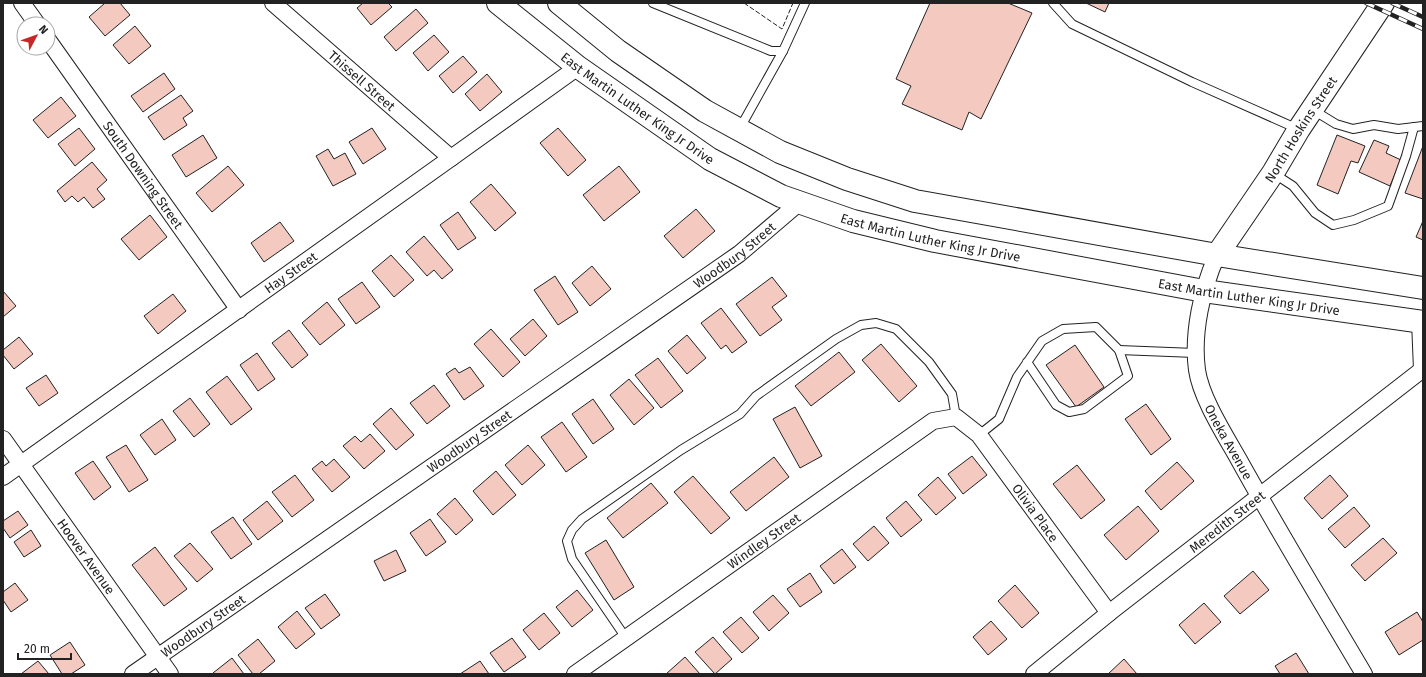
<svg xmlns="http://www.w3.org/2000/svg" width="1426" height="677" viewBox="0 0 1426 677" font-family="'Fira Sans',sans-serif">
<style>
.building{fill:#f3c9c0;stroke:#222}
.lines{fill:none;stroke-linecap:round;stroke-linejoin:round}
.lane-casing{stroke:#222;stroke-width:10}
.street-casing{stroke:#222;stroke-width:18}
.secondary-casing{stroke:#222;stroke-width:24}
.lane{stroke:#fff;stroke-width:8}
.street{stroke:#fff;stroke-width:16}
.secondary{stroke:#fff;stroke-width:22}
.rail-casing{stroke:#222;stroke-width:4.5}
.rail{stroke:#fff;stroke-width:3;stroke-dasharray:9;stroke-linecap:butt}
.fence{stroke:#222;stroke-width:1;stroke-dasharray:5 2;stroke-linecap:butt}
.labels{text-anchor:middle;stroke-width:3;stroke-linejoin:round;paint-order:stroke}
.street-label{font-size:13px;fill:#222;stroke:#fff}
</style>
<rect width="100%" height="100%" fill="#fff"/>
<g class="building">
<polygon points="105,3 120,3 130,15 105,36 89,17"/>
<polygon points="363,3 388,3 392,7 371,25 357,8"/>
<polygon points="930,3 1008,3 1032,13 981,119 969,112 962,130 902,104 911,86 896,79"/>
<polygon points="1086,3 1109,3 1105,12"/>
<polygon points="416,9 428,23 396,51 384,37"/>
<polygon points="135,26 151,46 129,64 113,45"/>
<polygon points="434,35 449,52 428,71 413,53"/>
<polygon points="463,56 477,72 453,93 439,76"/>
<polygon points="164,73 175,89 143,112 131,96"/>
<polygon points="487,74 502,92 480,111 465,94"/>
<polygon points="181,95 193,111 183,118 187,125 164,140 148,117"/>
<polygon points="61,97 76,116 48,138 33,120"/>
<polygon points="79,128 95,149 75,166 58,144"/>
<polygon points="372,128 386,149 363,164 349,142"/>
<polygon points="558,128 586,160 568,176 540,143"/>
<polygon points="203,135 217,158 186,177 172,155"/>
<polygon points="1337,135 1365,146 1358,163 1351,161 1338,194 1317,185"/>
<polygon points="1374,140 1389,146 1386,153 1401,160 1390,186 1359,172"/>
<polygon points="1423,146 1423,199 1405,193"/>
<polygon points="328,149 334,159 345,153 356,174 333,186 316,156"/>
<polygon points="92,162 107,180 97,189 105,199 93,208 84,197 78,202 72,196 65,202 57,191"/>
<polygon points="228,166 244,185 212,212 196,193"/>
<polygon points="619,166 640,192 604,221 583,195"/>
<polygon points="491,184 516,213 495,231 470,202"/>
<polygon points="696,209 715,231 683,258 664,236"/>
<polygon points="458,212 476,238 458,250 440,225"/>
<polygon points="150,215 167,237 139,260 121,239"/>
<polygon points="1423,221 1423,240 1416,237"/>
<polygon points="280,222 294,241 264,262 251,243"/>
<polygon points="424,236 453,270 442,279 434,270 427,276 406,252"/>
<polygon points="391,255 414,280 394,297 372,271"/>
<polygon points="592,266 611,289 590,306 572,283"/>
<polygon points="555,276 578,312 558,325 534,290"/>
<polygon points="772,277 787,296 772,307 782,320 760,336 736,304"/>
<polygon points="362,282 380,307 356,324 338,299"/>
<polygon points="3,291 16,306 3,317"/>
<polygon points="173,294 186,311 158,334 144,316"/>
<polygon points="327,302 345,325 320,345 302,323"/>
<polygon points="721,308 747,342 732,353 726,345 721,349 701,323"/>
<polygon points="533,319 547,336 525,356 510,339"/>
<polygon points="491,329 520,362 503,377 474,344"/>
<polygon points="289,330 308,355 292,368 272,343"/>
<polygon points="687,335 706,358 687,374 668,351"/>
<polygon points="19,337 33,354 14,369 3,355 3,350"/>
<polygon points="881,344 917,386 899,402 862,360"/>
<polygon points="1075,345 1104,387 1076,407 1046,365"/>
<polygon points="839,352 855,372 811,406 795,386"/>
<polygon points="257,353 275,379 258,391 240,365"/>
<polygon points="658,358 683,391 661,408 635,375"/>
<polygon points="470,367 484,386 464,400 446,374 455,368 459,373"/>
<polygon points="46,375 58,393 39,406 26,388"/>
<polygon points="227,376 252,409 231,425 206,392"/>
<polygon points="629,379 654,408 634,425 610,395"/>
<polygon points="434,385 450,406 427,424 410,403"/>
<polygon points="190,398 210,424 194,437 173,411"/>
<polygon points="593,399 614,429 593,444 572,414"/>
<polygon points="1146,404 1171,439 1151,455 1125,419"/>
<polygon points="795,407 822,456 800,468 773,419"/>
<polygon points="391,408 414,435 396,450 373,424"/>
<polygon points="162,419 176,440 155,455 140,435"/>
<polygon points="562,422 587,457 566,472 541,437"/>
<polygon points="370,434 385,451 364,469 343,446 355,436 361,442"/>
<polygon points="126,445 148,480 129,492 106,457"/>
<polygon points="528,445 545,465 522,485 505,465"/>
<polygon points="972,456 987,475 963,494 948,474"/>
<polygon points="774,457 789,477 746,511 730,492"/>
<polygon points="334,459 350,477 332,492 312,469 322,461 326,466"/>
<polygon points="93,461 111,487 94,500 75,473"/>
<polygon points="1177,462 1194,481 1161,510 1145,491"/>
<polygon points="1077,465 1105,500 1081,519 1053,484"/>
<polygon points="496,471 516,495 493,515 473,491"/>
<polygon points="295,475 314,500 292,517 272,492"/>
<polygon points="1330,475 1348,496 1322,519 1304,498"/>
<polygon points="693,476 730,518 711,534 674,492"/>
<polygon points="938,477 956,498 936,515 918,495"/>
<polygon points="651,483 668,503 623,538 607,518"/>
<polygon points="455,498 473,520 456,535 437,514"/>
<polygon points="267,501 283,521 258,540 243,520"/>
<polygon points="906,501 922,520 901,537 886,518"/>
<polygon points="1138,506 1159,531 1126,560 1104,535"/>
<polygon points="1354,507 1370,526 1345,548 1328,529"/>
<polygon points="18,511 28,525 10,538 3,528 3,521"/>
<polygon points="233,517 252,544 231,559 211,532"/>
<polygon points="430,519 446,542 426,556 410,533"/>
<polygon points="874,526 889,543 868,561 853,544"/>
<polygon points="31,530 41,546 24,557 14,542"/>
<polygon points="1383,538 1397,553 1365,581 1351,565"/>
<polygon points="606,540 634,587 614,600 585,553"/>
<polygon points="190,543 213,569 197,582 174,556"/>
<polygon points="155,547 187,589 164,606 132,565"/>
<polygon points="842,549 856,567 834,584 820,566"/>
<polygon points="396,550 406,571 384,581 374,561"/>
<polygon points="1253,571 1269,590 1240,614 1224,596"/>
<polygon points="810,573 822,592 800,607 787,589"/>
<polygon points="15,583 28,600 11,612 3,600 3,592"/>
<polygon points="1015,585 1039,613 1022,628 998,601"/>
<polygon points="577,590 593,610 572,627 556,607"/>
<polygon points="325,594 340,615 321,629 305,608"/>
<polygon points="773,595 789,613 769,631 753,612"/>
<polygon points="1204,603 1221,622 1195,644 1179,625"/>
<polygon points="297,611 315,634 296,649 278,627"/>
<polygon points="1417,612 1423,622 1423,640 1399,655 1385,632"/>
<polygon points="544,613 560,633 539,650 523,630"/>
<polygon points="741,617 759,638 742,653 723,632"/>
<polygon points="991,621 1007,639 988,655 973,637"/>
<polygon points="713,637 732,659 715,674 695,652"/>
<polygon points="512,638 526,657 504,672 490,653"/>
<polygon points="258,639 275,661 259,674 253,674 238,655"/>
<polygon points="70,642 85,665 71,674 62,674 50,655"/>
<polygon points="1296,653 1309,674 1280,674 1275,666"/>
<polygon points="685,657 700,674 666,674"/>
<polygon points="232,658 244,674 214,674 213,673"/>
<polygon points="1124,659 1137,674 1108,674"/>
<polygon points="38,661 49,674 21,674"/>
<polygon points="480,661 489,674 460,674"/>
</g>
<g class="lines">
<defs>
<g id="lane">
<polyline points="653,3 771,51 783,51 805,3"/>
<polyline points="1053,3 1072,24 1192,82 1298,129"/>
<polyline points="1313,110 1336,124 1353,129 1374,125 1398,129 1423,126"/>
<polyline points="740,128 783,51"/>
<polyline points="1273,173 1293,186 1315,213 1333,225 1354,220 1388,206 1406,156 1414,127"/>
<polyline points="1119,350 1195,353"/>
<polyline points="979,435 999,419 1017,377 1042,341 1063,329 1096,327 1119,350 1128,376 1084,409 1069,412 1056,405 1027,362"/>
<polyline points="626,638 572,559 567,541 572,530 582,519 681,450 740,414 756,396 836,339 861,325 876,323 896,329 929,362 952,394 956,417"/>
</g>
<g id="street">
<polyline points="22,3 37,24"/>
<path id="s1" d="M 273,3 L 451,158"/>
<path id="s2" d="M 48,40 L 239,310"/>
<path id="s3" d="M 1217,255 C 1202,289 1192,333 1197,370 C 1201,398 1225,435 1239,460 C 1279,532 1322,603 1364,674"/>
<polyline points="1420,321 1422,370"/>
<path id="s4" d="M 3,439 L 170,674"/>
<path id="s5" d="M 3,477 L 451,158 L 578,67"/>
<path id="s6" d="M 133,674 L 739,254 L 800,202"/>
<path id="s7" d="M 575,674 L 933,421 L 956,417 L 979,435 L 1109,613"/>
<path id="s8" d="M 1034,674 L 1109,613 L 1423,369"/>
</g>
<g id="secondary">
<path id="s9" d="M 498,3 L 578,67 L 710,159 L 781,196 L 853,221 L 935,241 L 1204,291 L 1423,322"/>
<polyline points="559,3 618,51 705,111 780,152 847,179 915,201 1217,255 1423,288"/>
<path id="s10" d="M 1217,255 L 1273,173 L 1299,129 L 1383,3"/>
</g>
</defs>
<use href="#lane" class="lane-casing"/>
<use href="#street" class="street-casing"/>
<use href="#secondary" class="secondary-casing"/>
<use href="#lane" class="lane"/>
<use href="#street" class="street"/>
<use href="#secondary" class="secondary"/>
<defs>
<g id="rail">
<polyline points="1366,3 1423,29"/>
<polyline points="1392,3 1423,17"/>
</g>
</defs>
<use href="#rail" class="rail-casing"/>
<use href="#rail" class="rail"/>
<polyline class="fence" points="744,3 782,29 793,3"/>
</g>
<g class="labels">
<g class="street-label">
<text dy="5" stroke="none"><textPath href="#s1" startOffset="118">Thissell Street</textPath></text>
<text dy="5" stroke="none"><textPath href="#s9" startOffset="175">East Martin Luther King Jr Drive</textPath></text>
<text dy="5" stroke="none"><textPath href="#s10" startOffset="151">North Hoskins Street</textPath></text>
<text dy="5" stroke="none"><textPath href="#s2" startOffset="165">South Downing Street</textPath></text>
<text dy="5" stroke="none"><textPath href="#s9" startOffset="499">East Martin Luther King Jr Drive</textPath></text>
<text dy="5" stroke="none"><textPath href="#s6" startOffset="733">Woodbury Street</textPath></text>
<text dy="5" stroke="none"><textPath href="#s5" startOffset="353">Hay Street</textPath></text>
<text dy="5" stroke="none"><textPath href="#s9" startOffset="823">East Martin Luther King Jr Drive</textPath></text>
<text dy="5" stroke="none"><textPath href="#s6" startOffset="409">Woodbury Street</textPath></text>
<text dy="5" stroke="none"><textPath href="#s3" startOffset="197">Oneka Avenue</textPath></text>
<text dy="5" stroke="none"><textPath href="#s7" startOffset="587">Olivia Place</textPath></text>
<text dy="5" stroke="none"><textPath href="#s8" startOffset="246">Meredith Street</textPath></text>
<text dy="5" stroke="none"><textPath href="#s7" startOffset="231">Windley Street</textPath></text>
<text dy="5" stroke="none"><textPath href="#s4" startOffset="144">Hoover Avenue</textPath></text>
<text dy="5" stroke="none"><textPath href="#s6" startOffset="85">Woodbury Street</textPath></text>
</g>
</g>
<rect width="1426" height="677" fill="none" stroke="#222222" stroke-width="8"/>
<g transform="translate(36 36) rotate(49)"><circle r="19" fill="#ffffff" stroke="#a7a7a7"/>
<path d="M0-3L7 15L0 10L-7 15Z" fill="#c62828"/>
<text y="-6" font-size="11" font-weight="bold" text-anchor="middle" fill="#222222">N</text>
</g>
<path d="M18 653v6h53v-6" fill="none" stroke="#222222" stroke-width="2"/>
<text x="24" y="653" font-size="12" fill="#222222" stroke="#ffffff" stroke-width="3" paint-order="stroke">20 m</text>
</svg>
